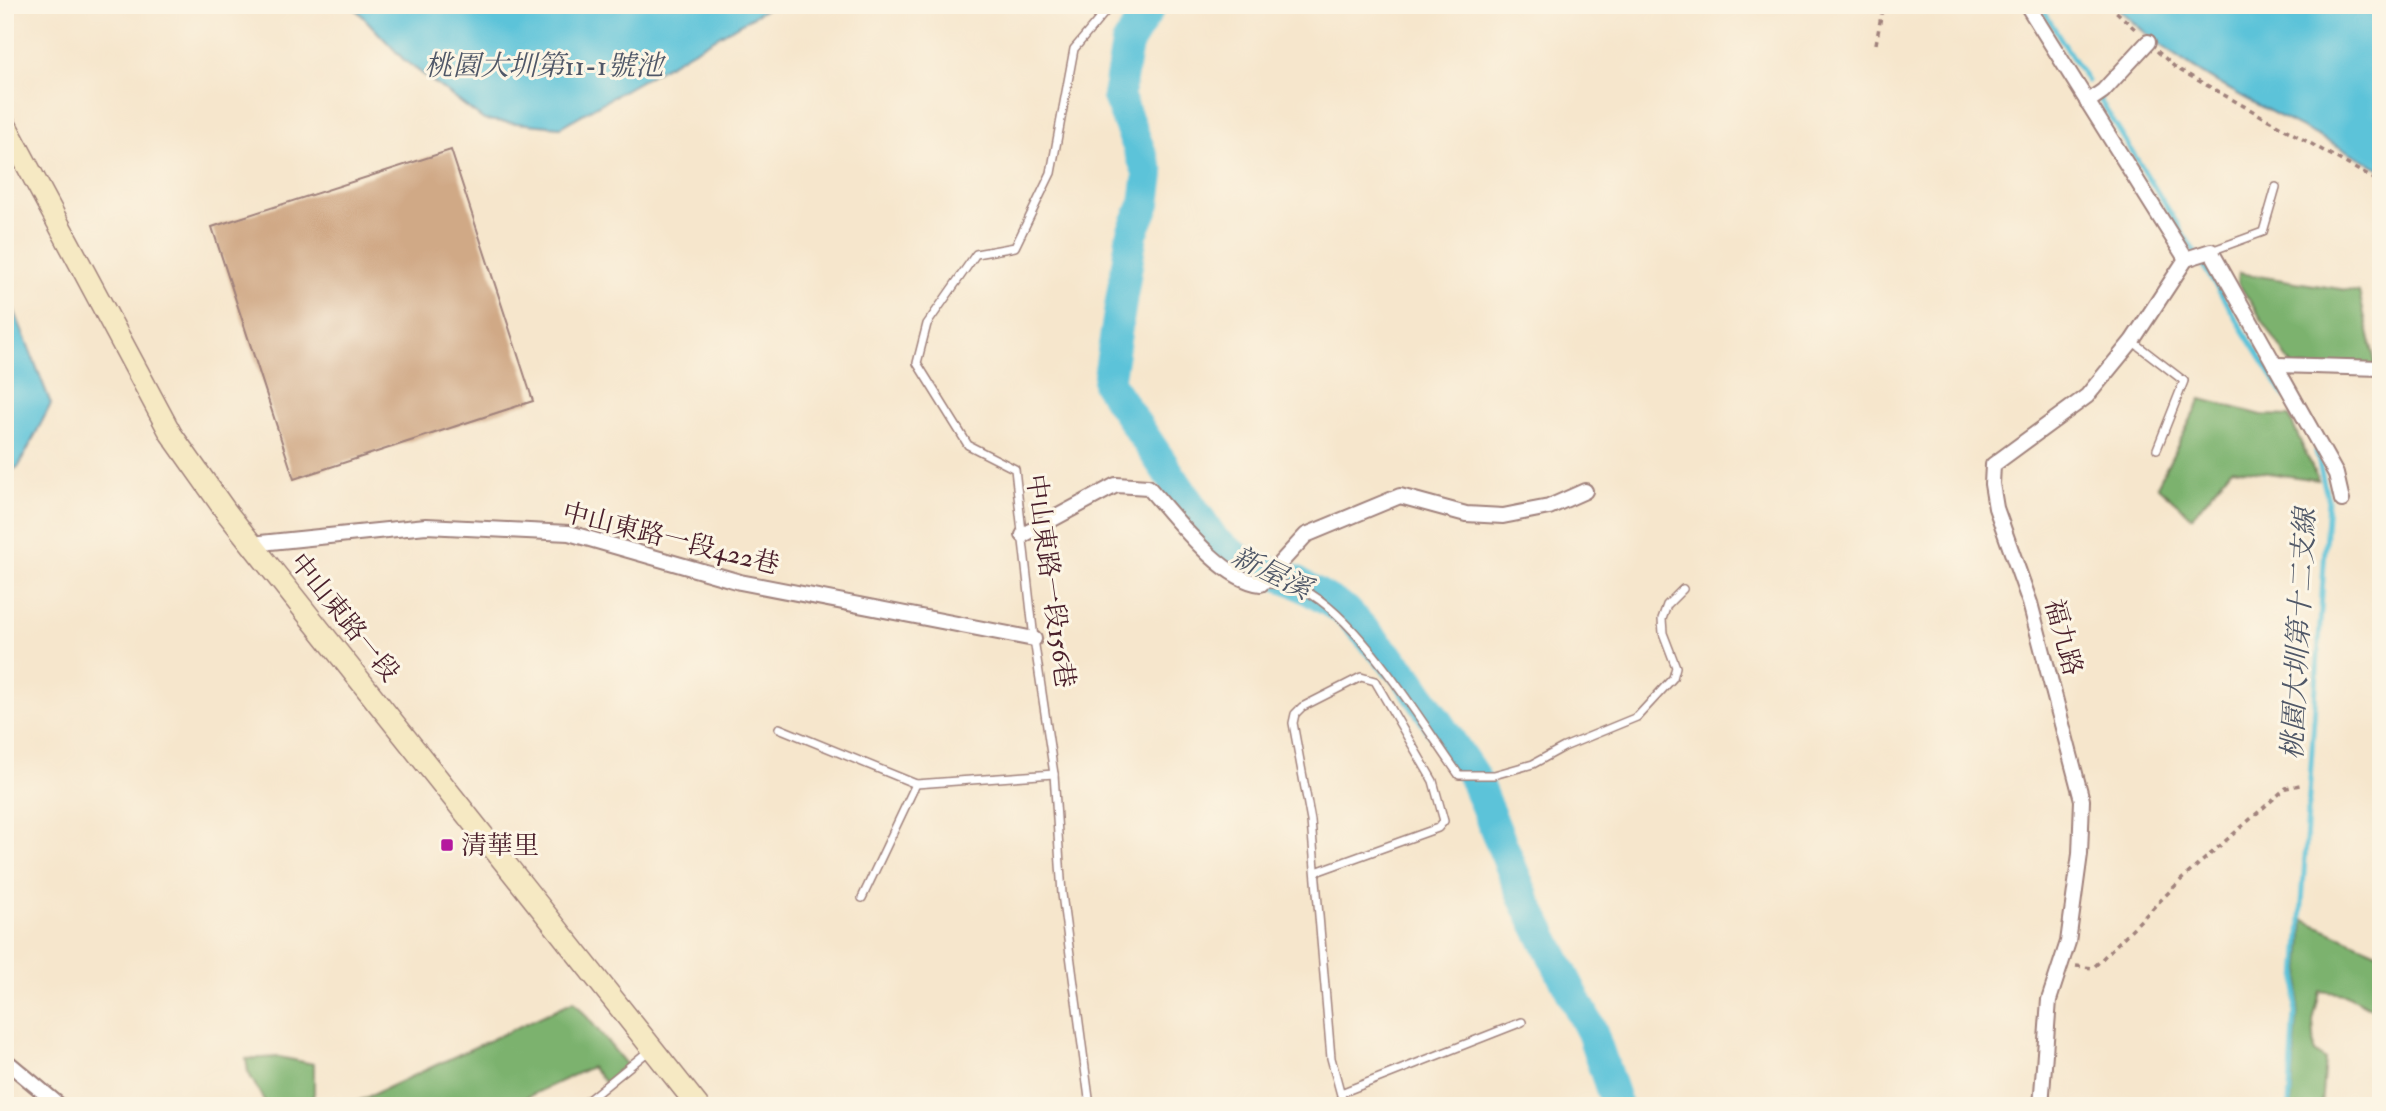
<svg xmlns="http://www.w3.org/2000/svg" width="2386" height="1111" viewBox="0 0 2386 1111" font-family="'IM FELL Double Pica','Noto Serif TC',serif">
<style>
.forest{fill:#7bb26e;stroke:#62684c;stroke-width:2}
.water{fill:#5cc3d9;stroke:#537182;stroke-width:2}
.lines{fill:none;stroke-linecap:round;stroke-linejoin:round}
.stream{stroke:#5cc3d9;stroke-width:5}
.river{stroke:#5cc3d9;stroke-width:32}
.building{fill:#d0a986}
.service-casing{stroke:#a0827c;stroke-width:10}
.minor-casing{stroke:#a0827c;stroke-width:18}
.secondary-casing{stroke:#a0827c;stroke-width:24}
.path{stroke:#a0827c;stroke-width:3.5;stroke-dasharray:5 5;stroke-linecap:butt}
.service{stroke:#fff;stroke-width:7}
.minor{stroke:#fff;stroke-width:14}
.secondary{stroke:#f6e9c3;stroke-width:21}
.poi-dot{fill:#b5179e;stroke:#fcf5e5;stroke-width:2.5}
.labels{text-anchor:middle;stroke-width:6;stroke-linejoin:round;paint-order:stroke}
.street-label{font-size:26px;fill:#4a1f2b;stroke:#fcf5e5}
.poi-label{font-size:26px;fill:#4a1f2b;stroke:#fcf5e5;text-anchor:start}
.water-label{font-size:28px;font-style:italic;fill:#505868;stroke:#fcf5e5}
</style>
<rect width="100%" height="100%" fill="#fcf5e5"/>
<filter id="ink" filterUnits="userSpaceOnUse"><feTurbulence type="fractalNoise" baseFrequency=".0143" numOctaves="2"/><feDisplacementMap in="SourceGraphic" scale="14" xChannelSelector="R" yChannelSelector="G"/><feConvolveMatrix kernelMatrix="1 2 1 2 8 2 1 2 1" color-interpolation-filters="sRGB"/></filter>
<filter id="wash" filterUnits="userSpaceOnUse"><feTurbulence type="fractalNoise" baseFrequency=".00686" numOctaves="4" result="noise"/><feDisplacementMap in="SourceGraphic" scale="28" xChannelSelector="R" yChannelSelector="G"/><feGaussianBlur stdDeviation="1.57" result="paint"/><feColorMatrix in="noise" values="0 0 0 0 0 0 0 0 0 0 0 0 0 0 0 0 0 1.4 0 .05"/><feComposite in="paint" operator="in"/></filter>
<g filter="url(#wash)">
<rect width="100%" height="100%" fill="#f6e6cc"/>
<g class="forest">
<polygon points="2239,273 2359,292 2377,371 2293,367 2238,283"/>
<polygon points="2201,399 2262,415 2289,416 2318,480 2232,468 2192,517 2157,486"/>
<polygon points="2304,920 2381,954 2381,984 2373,1009 2345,994 2320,991 2313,1021 2315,1052 2325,1060 2321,1106 2291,1106"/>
<polygon points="574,1001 630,1069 608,1086 591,1067 508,1106 348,1106"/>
<polygon points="279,1057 314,1064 314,1094 308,1106 267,1106 248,1072 246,1059"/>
</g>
<g class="water">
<polygon points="352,5 773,5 560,127 484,120 404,60"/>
<path d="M 2115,5 L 2381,5 L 2381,169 C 2289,118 2190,81 2115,5 Z"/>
<polygon points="5,287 51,404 19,466 5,475"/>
</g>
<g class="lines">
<g class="stream">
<polyline points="2040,5 2087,81"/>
<polyline points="2100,100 2285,397"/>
<polyline points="2289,1106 2328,500 2316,451"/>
</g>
<polyline class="river" points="1151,5 1127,44 1118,96 1149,174 1145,203 1132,233 1108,383 1215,542 1246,564 1295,581 1346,611 1407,677 1474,777 1525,901 1592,1032 1617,1106"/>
</g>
<g id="blocks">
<polygon class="building" points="451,150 533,401 294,479 212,227"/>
</g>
</g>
<g filter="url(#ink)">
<use href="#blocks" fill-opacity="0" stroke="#a0827c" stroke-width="2"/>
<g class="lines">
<defs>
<g id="service">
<polyline points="2211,251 2263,232 2276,187"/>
<polyline points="2132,341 2184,381 2157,449"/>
<path d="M 1262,584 C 1276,584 1291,583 1304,590 C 1360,619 1422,723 1459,775 L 1494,775 L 1533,764 L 1564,747 L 1637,717 L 1673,678 L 1676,667 L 1663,633 L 1662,619 L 1667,605 L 1683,589"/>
<polyline points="779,728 916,784 1054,774"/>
<polyline points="1316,872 1438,828 1444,821 1433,781 1375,681 1361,677 1302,707 1295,714 1293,723 1311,821 1331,1058 1344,1106"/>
<polyline points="862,898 916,784"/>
<polyline points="1341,1093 1522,1022"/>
<polyline points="581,1106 651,1049"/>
<polyline points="1090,1106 1062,894 1054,774 1034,639 1015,469 968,445 917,363 927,324 976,254 1015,247 1051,173 1074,49 1111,5"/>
</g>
<g id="minor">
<polyline points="2027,5 2186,259"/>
<polyline points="2087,102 2103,91 2148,42"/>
<polyline points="2186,259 2211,251 2336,474 2342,500"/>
<polyline points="2277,365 2381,368"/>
<path d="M 1023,535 L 1116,485 L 1148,487 C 1174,516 1221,580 1261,584 L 1306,535 L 1400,496 L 1466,514 L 1503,516 L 1549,507 L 1585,491"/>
<polyline points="251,544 426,526 569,533 740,582 1034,639"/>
<polyline points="5,1060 60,1106"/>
<polyline points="2041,1106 2049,1000 2068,942 2080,854 2082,800 2030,603 1996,508 1992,484 1993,465 2087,396 2132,341 2186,259"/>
</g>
<polyline id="secondary" points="5,124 171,434 227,513 698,1106"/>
</defs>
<use href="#service" class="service-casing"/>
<use href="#minor" class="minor-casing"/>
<use href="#secondary" class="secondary-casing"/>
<g class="path">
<polyline points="2109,5 2137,31"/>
<polyline points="1876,44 1883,5"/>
<polyline points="2157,51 2176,68 2381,183"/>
<polyline points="2076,966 2093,968 2183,878 2286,788 2304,784"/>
</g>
<use href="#service" class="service"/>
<use href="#minor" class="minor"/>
<use href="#secondary" class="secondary"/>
</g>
</g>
<rect class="poi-dot" x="440" y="838" width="14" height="14" rx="3.5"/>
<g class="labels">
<g class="street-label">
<text transform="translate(671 538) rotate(14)" y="9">中山東路一段422巷</text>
<text transform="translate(1051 581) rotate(82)" y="9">中山東路一段156巷</text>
<text transform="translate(345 617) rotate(51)" y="9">中山東路一段</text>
<text transform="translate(2064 637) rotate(75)" y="9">福九路</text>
</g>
<g class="poi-label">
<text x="461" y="854">清華里</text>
</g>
<g class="water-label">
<text x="544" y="75">桃園大圳第11-1號池</text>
<text transform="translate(1272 572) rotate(26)" y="10">新屋溪</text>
<text transform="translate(2298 634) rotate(-87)" y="10">桃園大圳第十二支線</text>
</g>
</g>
<rect width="2386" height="1111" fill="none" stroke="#fcf5e5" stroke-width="28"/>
</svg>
